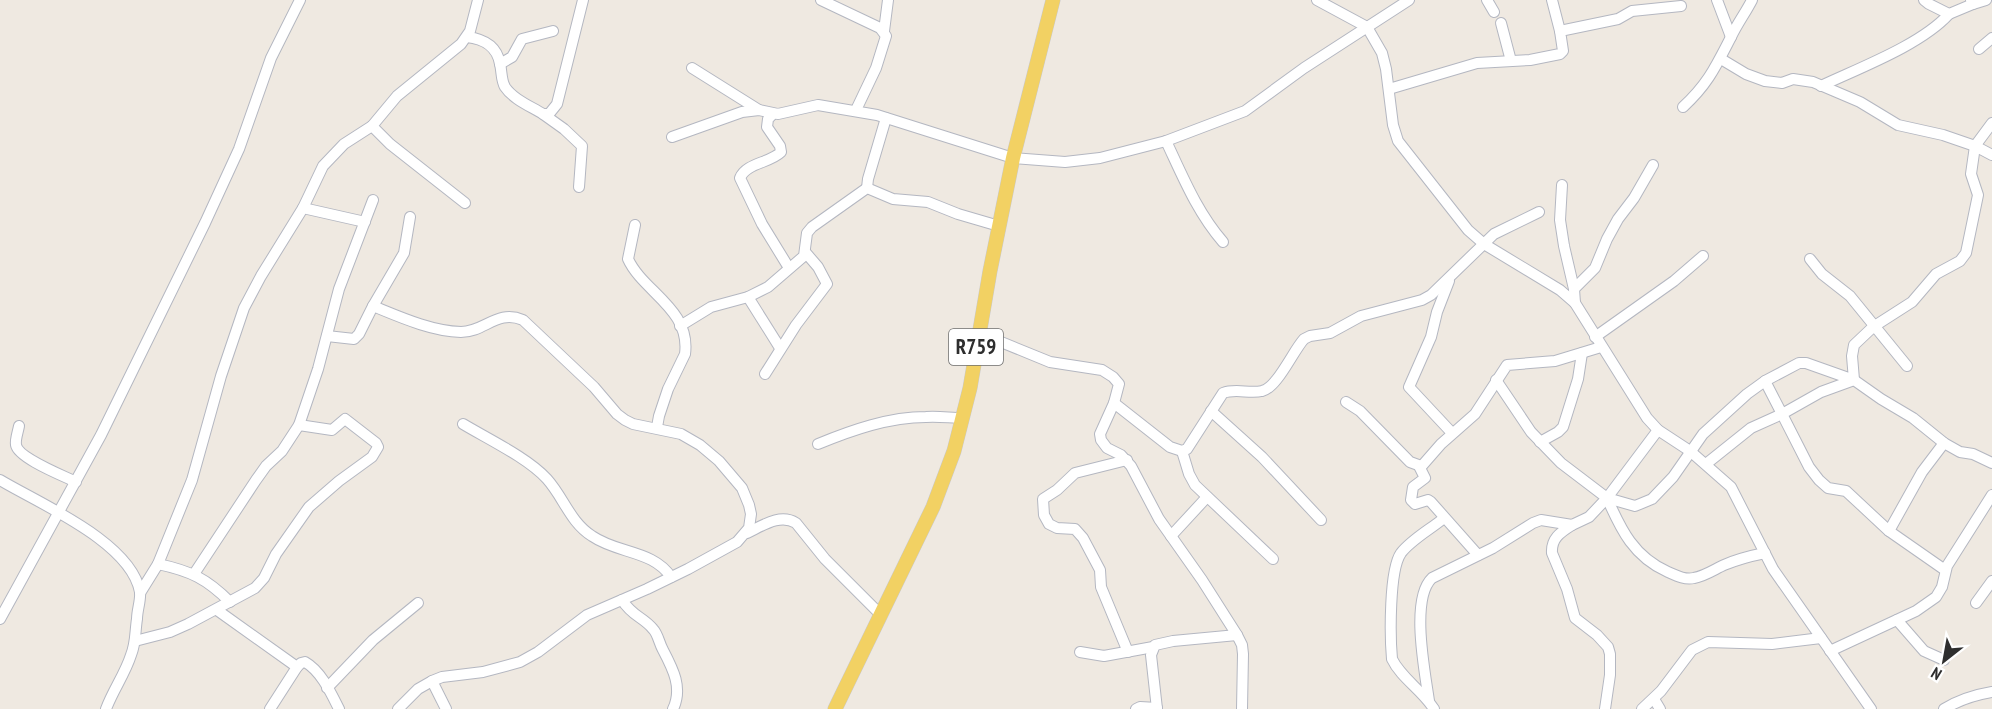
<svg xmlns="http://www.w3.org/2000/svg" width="1992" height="709" viewBox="0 0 1992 709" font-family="'PT Sans Narrow',sans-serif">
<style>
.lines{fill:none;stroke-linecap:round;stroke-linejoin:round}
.minor-casing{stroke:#b4b7c1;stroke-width:12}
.major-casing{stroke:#c9c9c9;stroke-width:15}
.minor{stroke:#fff;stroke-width:10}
.major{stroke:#f2d163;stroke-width:14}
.labels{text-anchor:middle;stroke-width:5;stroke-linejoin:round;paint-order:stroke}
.shield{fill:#fff;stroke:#6d6d6d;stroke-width:1.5}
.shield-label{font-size:21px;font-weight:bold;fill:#2e2e2e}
</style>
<rect width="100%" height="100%" fill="#efe9e1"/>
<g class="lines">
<defs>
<g id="minor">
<polyline points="821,0 880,28 886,36 876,68 856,110"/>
<polyline points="1317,0 1367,27 1382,53 1386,69 1393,125 1398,141 1468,230 1484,244 1560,290 1575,303 1647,418 1658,430 1690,451 1731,487 1773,569 1871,709"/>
<polyline points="1487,0 1494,12"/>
<polyline points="1552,0 1560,31"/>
<polyline points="1717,0 1731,37"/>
<polyline points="1924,0 1929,4 1949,14 1973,4 1971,0"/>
<polyline points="1973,4 1986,0"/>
<polyline points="1501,23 1511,61"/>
<polyline points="884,31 888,0"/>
<path d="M 467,37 C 484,39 497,46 500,64 C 502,72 501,80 505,87 C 513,99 530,106 543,114 L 549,114 L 557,104 L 583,0"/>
<polyline points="1979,49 1992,38"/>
<polyline points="1721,59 1746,74 1765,81 1782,83 1793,79 1813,82 1860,102 1898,125 1943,135 1975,146 1992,155"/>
<polyline points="500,64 512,57 522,39 553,31"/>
<polyline points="692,68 759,110"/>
<path d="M 1821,86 C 1859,68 1921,45 1949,14"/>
<polyline points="1389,89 1477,63 1530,60 1560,54 1563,51 1560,31 1618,19 1632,11 1681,6"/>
<path d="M 1683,107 C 1708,84 1716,66 1731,37 C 1737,24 1746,12 1752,0"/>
<polyline points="543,114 564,129 582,146 579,187"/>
<path d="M 773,114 L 768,119 L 767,127 L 780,146 L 781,152 C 770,163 746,163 740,178 L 762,224 L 789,268"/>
<polyline points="372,126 390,144 465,203"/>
<polyline points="672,137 742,112 759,110 778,114 818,105 877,115 1013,158 1065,162 1100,158 1166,141 1245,111 1304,68 1409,0"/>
<path d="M 1166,141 C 1183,177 1197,212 1223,242"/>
<polyline points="1562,185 1560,220 1564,246 1574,289"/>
<polyline points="867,188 868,179 886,118"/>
<polyline points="303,208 365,222"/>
<path d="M 635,225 L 628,259 C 643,292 691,309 685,354 L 668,389 L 659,416 L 657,427"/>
<polyline points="1810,259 1822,274 1850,296 1907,366"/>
<polyline points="1449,281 1437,312 1431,337 1409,387 1452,433"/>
<polyline points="748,297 780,348"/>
<polyline points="1575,303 1574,289 1595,268 1607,239 1618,219 1634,198 1653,165"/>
<path d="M 373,306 C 400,317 431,331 461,332 C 485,332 497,309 523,320 L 594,387 L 617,414 L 625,420 L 633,424 L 681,434 L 700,445 L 719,461 L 742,488 L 749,505 L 751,514 L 749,528 L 737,542 L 688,569 L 647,589 L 587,615 L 538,652 L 520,662 L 483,672 L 442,677 L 432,681 L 418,689 L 398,709"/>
<polyline points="680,326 711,307 748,297 768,287 804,256 807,233 812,227 867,188 893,199 928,202 958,214 999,226"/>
<polyline points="979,333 1050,362 1102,370 1113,377 1119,384 1114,403 1100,434 1101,440 1107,448 1121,455 1131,466 1159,519 1202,580 1237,635 1242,645 1243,654 1242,709"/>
<polyline points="327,336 354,339 359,334 373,306 404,253 410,217"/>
<polyline points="1595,337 1674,281 1703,256"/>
<polyline points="765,374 796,325 827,284 818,267 806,253"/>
<polyline points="1496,380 1531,432 1561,463 1607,498 1635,506 1652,499 1673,477 1703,434 1747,394 1765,381"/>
<polyline points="1346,402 1360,411 1410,462 1421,466"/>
<path d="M 1114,403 L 1170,447 L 1182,451 L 1187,449 L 1223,393 C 1236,388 1249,394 1262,391 C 1277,388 1293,351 1304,339 L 1310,336 L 1330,333 L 1361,316 L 1422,300 L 1431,295 L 1494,234 L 1539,212"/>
<polyline points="1211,411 1262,457 1321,520"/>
<path d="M 463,424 C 488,439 528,458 547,479 C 564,498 570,522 592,536 C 618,554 653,550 671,577"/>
<path d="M 19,426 C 18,432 15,439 16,445 C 18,458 64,476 76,482"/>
<polyline points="1540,442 1558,432 1563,427 1578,379 1582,353"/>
<path d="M 818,444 C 852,430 889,417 926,417 C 938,416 951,418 963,418"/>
<polyline points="1182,451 1189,474 1195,485 1273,559"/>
<polyline points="1127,460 1075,473 1057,490 1043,499 1044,515 1049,524 1057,528 1075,529 1083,538 1100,570 1101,587 1128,652"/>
<polyline points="1706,464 1751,428 1782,414 1765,381 1799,363 1806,363 1854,380 1852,356 1854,345 1873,327 1912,302 1936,274 1960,261 1966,253 1978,195 1971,174 1975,146 1992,123"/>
<path d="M 0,480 C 40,504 131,542 140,592 C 141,600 137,610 137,619 C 135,631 136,643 131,655 C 125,674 113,690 106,709"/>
<path d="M 1607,498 C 1621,530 1634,557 1668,572 C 1677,576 1685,580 1694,578 C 1705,576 1715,569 1724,565 C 1738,559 1750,556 1765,553"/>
<path d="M 1572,525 C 1561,532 1551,538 1552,553 L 1567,589 L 1575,618 L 1597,635 L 1608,647 L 1610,654 L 1610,675 L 1605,709"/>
<polyline points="1889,531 1922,472 1944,443"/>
<path d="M 747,533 C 762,526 780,513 796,523 L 825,559 L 881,615"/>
<polyline points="1171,536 1207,497"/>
<polyline points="1478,555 1431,502 1428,500 1415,504 1411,500 1413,487 1425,478 1420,468 1441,444 1475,414 1507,365 1555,361 1601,347"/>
<path d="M 158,564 C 191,571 207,579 230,602"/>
<polyline points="1945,570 1889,531 1846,491 1828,488 1819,480 1809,467 1782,414 1821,392 1854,380 1881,399 1913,418 1944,443 1960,452 1973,454 1992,463"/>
<polyline points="194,574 256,480 266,466 282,451 299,425 318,369 339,289 373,200"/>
<polyline points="140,593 158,564 192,480 221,376 244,308 261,276 303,208 323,166 344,144 372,126 397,96 461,44 470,31 478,0"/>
<path d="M 622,600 C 633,617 642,616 653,629 C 658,634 659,643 663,650 C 673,669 683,688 673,709"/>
<polyline points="1976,603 1992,581"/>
<polyline points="217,610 297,667"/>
<polyline points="0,619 101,435 205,223 239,149 271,58 300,0"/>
<polyline points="1897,620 1924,651 1944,660"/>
<polyline points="135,641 170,632 188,624 255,588 264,578 276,554 309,507 339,481 372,457 378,447 376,443 345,419 332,430 299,425"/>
<polyline points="1830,651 1916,611 1936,597 1942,587 1947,566 1992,495"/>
<polyline points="1080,652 1104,656 1153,647"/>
<polyline points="432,681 446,709"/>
<polyline points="327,688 373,640 418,603"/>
<polyline points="1654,699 1660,709"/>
<path d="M 1429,701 C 1425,672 1410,599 1432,578 L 1493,548 L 1533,523 L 1541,520 L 1572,525 L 1589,517 L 1607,498 L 1658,430"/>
<path d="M 270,709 L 297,667 L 301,663 L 305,662 C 321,671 331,693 339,709"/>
<polyline points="1136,709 1140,707 1157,708"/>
<polyline points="1157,709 1151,655 1155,645 1173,641 1237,635"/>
<path d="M 1434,709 C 1422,690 1401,678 1392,659 C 1390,637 1389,570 1401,553 C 1412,539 1431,529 1444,518"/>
<polyline points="1642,709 1661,691 1692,650 1708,642 1772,644 1821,638"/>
<path d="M 1944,709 C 1959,700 1974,695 1992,692"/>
</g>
<polyline id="major" points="835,709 933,507 954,451 970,388 990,271 1013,158 1053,0"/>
</defs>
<use href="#minor" class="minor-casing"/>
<use href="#major" class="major-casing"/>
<use href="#minor" class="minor"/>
<use href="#major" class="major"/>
</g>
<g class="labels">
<rect class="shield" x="949" y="329" width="54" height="36" rx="4.5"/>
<g class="shield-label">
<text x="976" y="354">R759</text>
</g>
</g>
<g transform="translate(1944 661) rotate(211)" stroke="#ffffff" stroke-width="4.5" paint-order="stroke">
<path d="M0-4.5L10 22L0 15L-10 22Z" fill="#2e2e2e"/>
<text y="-9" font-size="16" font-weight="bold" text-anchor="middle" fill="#2e2e2e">N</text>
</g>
</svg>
